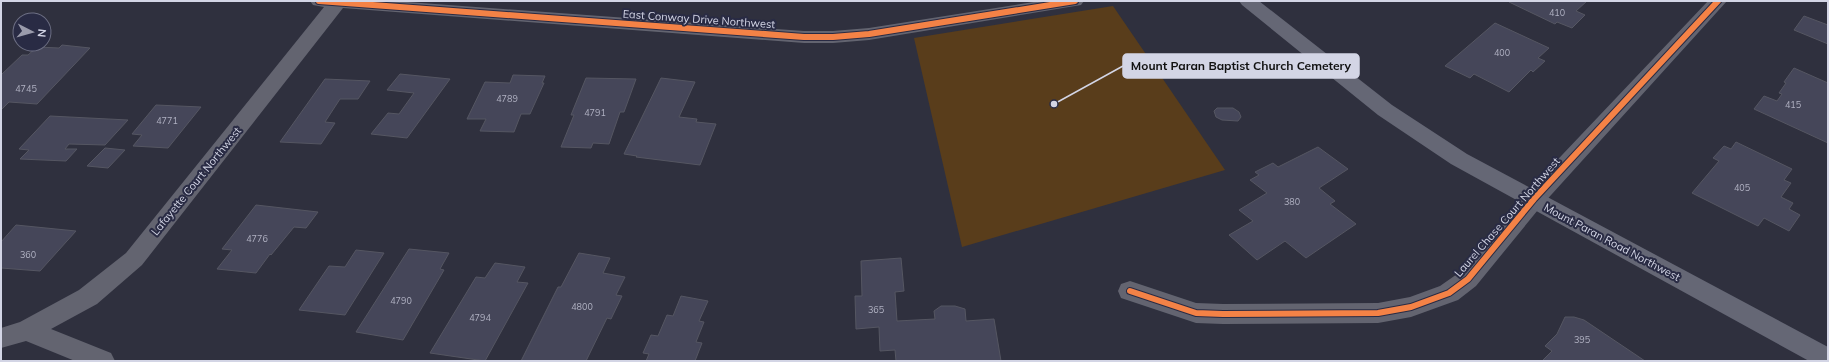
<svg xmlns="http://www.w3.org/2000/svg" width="1829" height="362" viewBox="0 0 1829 362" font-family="Mulish,sans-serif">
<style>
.green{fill:#593d1b}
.building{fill:#454659;stroke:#555662}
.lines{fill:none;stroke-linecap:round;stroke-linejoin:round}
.minor{fill:#636470;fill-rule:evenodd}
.secondary{fill:#656775;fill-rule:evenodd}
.cycleway-casing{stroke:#292b44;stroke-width:8}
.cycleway{stroke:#f48246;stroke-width:6}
.labels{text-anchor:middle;stroke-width:4;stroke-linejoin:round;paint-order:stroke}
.number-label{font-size:9px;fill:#b0b1c2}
.street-label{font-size:11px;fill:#d3d5e5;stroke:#292b44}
.leader{fill:none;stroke:#d3d5e5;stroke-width:1.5}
.callout-dot{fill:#d3d5e5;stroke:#292b44;stroke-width:1.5}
.callout{fill:#d3d5e5;stroke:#d3d5e5;stroke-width:1.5}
.callout-label{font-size:12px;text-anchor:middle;font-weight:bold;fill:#111}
</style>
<rect width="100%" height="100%" fill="#2f303e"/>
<polygon class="green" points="1113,6 1225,170 962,247 914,38"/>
<g class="building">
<polygon points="1510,1 1587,1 1576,11 1585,15 1572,28 1557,22 1555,24 1509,2"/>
<polygon points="1804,16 1828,25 1828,44 1794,30"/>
<polygon points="1495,23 1549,48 1538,58 1545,61 1533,72 1531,70 1509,92 1474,74 1470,78 1445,66"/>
<polygon points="62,45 90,48 37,104 9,102 1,110 1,75 22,55 28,55 37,47 59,48"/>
<polygon points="1794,68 1828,83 1828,143 1754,109 1764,96 1777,101 1782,94 1779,93 1786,83 1784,82"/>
<polygon points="400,74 450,79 407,138 371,134 388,113 399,114 414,93 387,90"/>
<polygon points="513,75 545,76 542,83 544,83 530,114 521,114 514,132 480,131 486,119 467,119 485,82 510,83"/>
<polygon points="586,78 636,79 624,112 620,112 609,144 593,143 591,148 561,147 574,115 571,115"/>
<polygon points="661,78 695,82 679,117 697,119 696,122 716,124 700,165 636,157 637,156 624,154"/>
<polygon points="325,79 370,81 358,99 340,99 325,122 335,123 321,144 280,142"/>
<polygon points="156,105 201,107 168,148 133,146 142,135 132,134"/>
<polygon points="1217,108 1233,108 1239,112 1241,117 1238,121 1222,120 1216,117 1214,111"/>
<polygon points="50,116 128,120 105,145 69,144 65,149 77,149 66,161 20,159 29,150 19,149"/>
<polygon points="1736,142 1792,169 1784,180 1791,183 1781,197 1793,203 1789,209 1800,215 1789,231 1764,218 1758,226 1692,193 1719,161 1713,158 1724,146 1731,149"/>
<polygon points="1318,147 1348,169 1319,188 1335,201 1330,204 1356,224 1306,258 1285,241 1257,260 1229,235 1253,221 1239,210 1267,193 1250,180 1259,175 1255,172 1273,163 1278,167"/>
<polygon points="105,148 125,150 108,168 87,166"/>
<polygon points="256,205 318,212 306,228 294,227 271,255 270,254 256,273 217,269 232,250 222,249"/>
<polygon points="16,225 76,231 40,271 1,268 1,242"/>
<polygon points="409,249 449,253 440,269 444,270 403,340 356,332"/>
<polygon points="356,250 384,253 345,315 299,310 329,266 345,267"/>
<polygon points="579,253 610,258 603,273 625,277 616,295 622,296 611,319 607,318 586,361 521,361 558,287 561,287"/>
<polygon points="901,258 904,291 895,292 897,321 935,319 934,311 941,306 955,306 965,309 966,321 994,319 1001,361 896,361 895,350 880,351 879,327 856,329 855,296 862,296 861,261"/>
<polygon points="495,263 525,267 517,282 528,283 485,361 430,353 476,277 485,278"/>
<polygon points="681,296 708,301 699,321 704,322 696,342 702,343 695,361 646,361 649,354 643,353 651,335 658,336 667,315 673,316"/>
<polygon points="1565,317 1574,317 1584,320 1645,361 1542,361 1552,351 1545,346 1557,334"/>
</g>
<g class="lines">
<g class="minor">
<polygon points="310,1 394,1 804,31 833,31 869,28 1040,1 1084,1 1081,5 1075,6 869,40 833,43 804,43 343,8 142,265 97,304 51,329 111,353 115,361 75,361 26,341 1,348 1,328 20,322 79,290 126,253 324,7 313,5"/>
<polygon points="1708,1 1727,1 1542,205 1476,286 1458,300 1411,317 1378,323 1223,324 1196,323 1121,298 1118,291 1121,284 1130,281 1196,303 1223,304 1378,303 1410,297 1440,286 1460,272 1526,193"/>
</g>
<polygon class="secondary" points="1239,1 1259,1 1392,105 1467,154 1828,347 1828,361 1809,361 1451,164 1378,115 1242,5"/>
<defs>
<g id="cycleway">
<polyline points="319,1 804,37 833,37 869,34 1075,1"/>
<polyline points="1130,291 1196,313 1223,314 1378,313 1411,307 1449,293 1468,279 1534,199 1718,1"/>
</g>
</defs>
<use href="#cycleway" class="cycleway-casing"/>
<use href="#cycleway" class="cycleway"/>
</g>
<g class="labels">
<g class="number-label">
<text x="1557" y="16">410</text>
<text x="1502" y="56">400</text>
<text x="26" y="92">4745</text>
<text x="507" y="102">4789</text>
<text x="1793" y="108">415</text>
<text x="595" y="116">4791</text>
<text x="167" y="124">4771</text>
<text x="1742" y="191">405</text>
<text x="1292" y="205">380</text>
<text x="257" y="242">4776</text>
<text x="28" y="258">360</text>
<text x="401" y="304">4790</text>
<text x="582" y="310">4800</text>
<text x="876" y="313">365</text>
<text x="480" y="321">4794</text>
<text x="1582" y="343">395</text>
</g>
<g class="street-label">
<text transform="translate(699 19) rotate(4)" y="4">East Conway Drive Northwest</text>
<text transform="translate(196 181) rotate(-51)" y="4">Lafayette Court Northwest</text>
<text transform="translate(1507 217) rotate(-49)" y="4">Laurel Chase Court Northwest</text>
<text transform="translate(1612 242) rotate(28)" y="4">Mount Paran Road Northwest</text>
</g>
</g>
<path class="leader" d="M1054 104L1123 66"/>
<circle class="callout-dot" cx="1054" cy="104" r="4"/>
<rect class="callout" x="1123" y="54" width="236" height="24" rx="4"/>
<g class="callout-label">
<text x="1241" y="70">Mount Paran Baptist Church Cemetery</text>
</g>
<rect width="1829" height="362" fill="none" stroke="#d3d5e5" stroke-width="4"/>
<g transform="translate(32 32) rotate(96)"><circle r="19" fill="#292b44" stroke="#6d6f84"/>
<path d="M0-3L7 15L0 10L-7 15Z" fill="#9a9bab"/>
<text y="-6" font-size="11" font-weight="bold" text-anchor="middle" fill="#d3d5e5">N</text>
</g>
</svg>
